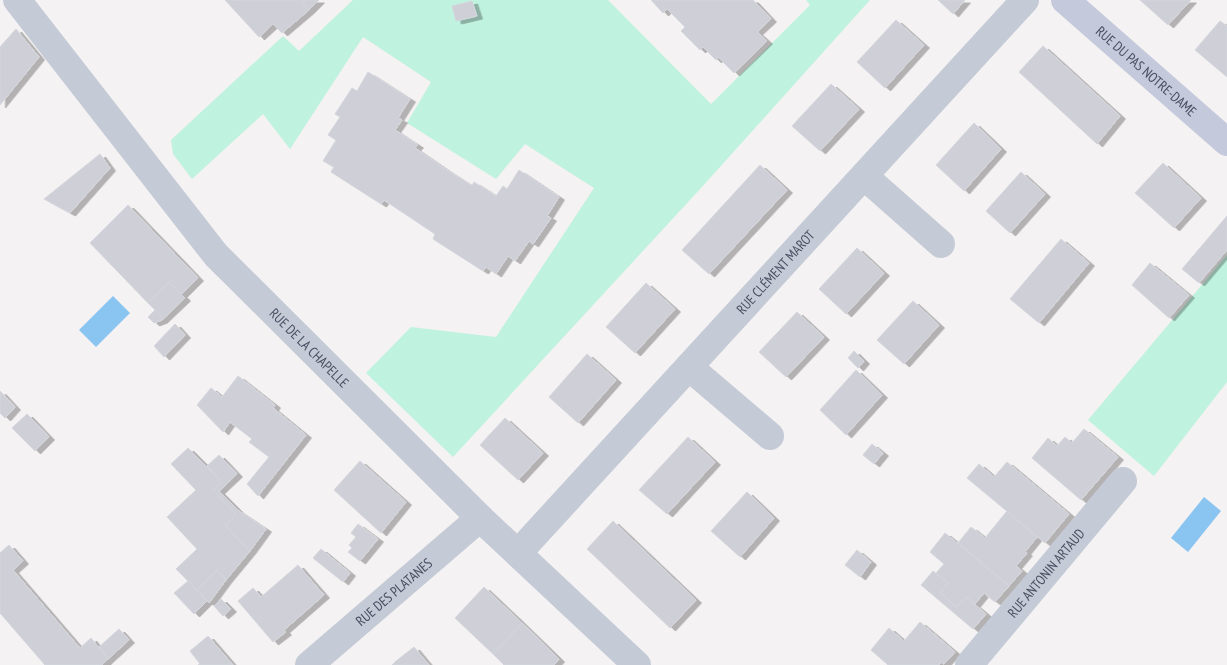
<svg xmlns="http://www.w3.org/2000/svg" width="1227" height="665" viewBox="0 0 1227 665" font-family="'PT Sans Narrow',sans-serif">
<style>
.green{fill:#bff2df}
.water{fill:#8ac4f1}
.building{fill:#cecfd7;stroke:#d5d6dd;filter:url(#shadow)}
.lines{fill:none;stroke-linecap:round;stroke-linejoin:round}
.street{stroke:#c5cad7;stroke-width:28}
.secondary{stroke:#c4c9db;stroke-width:28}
.labels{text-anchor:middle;stroke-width:4.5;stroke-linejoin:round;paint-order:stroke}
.street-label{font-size:14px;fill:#484f61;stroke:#fff}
</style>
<defs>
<filter id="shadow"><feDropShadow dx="5.5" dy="3" stdDeviation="0" flood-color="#0004"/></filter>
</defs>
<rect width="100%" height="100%" fill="#f4f2f2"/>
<g class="green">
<polygon points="353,0 608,0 711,104 810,5 806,0 870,0 701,188 453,457 366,373 411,327 496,337 594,188 525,144 496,179 407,123 431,82 363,37 290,149 263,114 192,179 173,154 171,140 283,36 299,51"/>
<polygon points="1227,255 1227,382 1154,476 1088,420"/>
</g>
<g class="water">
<polygon points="113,296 130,313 96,347 79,330"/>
<polygon points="1204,497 1221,511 1188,552 1171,538"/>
</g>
<g class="building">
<polygon points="225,0 305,0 302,3 309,10 282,33 273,24 259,37"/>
<polygon points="305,0 319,0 309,10 302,3"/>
<polygon points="651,0 753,0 771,19 757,32 767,41 734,73 718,57 716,60 703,47 700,50 681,31 685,27 667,9 663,13"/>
<polygon points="938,0 965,0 953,14"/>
<polygon points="1140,0 1191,0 1168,25"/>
<polygon points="472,1 477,16 456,21 452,6"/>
<polygon points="896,20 924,45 885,88 857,62"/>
<polygon points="1220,21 1227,26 1227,77 1195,50"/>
<polygon points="16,29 39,57 0,105 0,47"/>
<polygon points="1043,46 1120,116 1097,144 1019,72"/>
<polygon points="368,72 410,99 398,118 402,120 395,130 418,145 415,148 447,170 472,186 474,182 496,196 503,186 507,189 519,170 559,197 547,216 551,218 533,244 529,241 515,261 508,256 496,274 486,267 483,271 433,239 435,234 384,200 381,204 331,172 334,167 323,161 336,140 328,135 340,117 335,114 352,88 357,91"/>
<polygon points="831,84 859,109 820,151 792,126"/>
<polygon points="974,123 1001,149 964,191 936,165"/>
<polygon points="100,154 110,168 70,213 44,199"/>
<polygon points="1163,163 1201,198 1174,228 1135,193"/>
<polygon points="760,165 787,190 709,274 682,250"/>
<polygon points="1021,172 1045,194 1010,233 986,211"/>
<polygon points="128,205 198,278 181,295 169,282 148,303 90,243"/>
<polygon points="1227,216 1227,250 1199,283 1182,269"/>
<polygon points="1061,239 1089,263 1039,323 1010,299"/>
<polygon points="857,248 884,273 846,314 819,289"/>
<polygon points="1150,263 1189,295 1169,318 1132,285"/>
<polygon points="169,282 185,298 162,320 161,316 148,303"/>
<polygon points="646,283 675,309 635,353 606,327"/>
<polygon points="913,301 939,325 904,364 877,340"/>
<polygon points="155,310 161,316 162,320 154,323 148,317"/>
<polygon points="797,312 824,337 786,377 759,352"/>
<polygon points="175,324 185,335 164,357 154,346"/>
<polygon points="854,351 864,361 858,368 848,358"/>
<polygon points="587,354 616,380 578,423 549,397"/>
<polygon points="856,370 882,395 846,435 820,410"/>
<polygon points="238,376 275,405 273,408 306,435 258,496 247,484 269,457 249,442 252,439 230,422 223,432 197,405 211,388 222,397"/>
<polygon points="0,391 15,407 5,418 0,413"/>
<polygon points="27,414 49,437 35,451 12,428"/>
<polygon points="505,418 543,453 518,480 480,445"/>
<polygon points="1084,429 1118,457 1081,500 1032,458 1048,438 1057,446 1065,437 1072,443"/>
<polygon points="688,437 715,462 667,514 639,490"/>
<polygon points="872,444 883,453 874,464 863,455"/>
<polygon points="188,448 222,482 213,490 236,514 225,525 250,551 226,580 217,570 197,590 176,569 197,549 167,517 196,490 171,464"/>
<polygon points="219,455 237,474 219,491 239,511 266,529 250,551 225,525 236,514 213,490 222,482 207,466"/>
<polygon points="360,461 406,502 381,533 334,490"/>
<polygon points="1007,462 1069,514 1045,543 967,478 979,464 994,477"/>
<polygon points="747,492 774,518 740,557 711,531"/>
<polygon points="1007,511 1037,537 1025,552 1027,553 1016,566 1022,571 1009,586 958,543 971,527 985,538"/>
<polygon points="613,521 696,600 670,628 587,549"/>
<polygon points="358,524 378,539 360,561 348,552 352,548 349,545 356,537 351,533"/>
<polygon points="945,533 1009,586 995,602 984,593 975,604 966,597 957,607 940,593 948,583 936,573 944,564 930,552"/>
<polygon points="9,545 23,561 13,570 80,648 91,638 108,659 102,665 45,665 0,613 0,553"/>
<polygon points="321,549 350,573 343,582 313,558"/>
<polygon points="857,550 871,562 860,577 845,565"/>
<polygon points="298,565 324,595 284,630 286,632 273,642 238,601 253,588 261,597"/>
<polygon points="217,570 226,580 209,603 197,590"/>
<polygon points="933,571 948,583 940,593 957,607 966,597 986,614 973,629 921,585"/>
<polygon points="188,581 207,601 194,614 174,593"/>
<polygon points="484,587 522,623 493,654 455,618"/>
<polygon points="221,599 231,609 223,616 214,606"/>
<polygon points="920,622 955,652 944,664 941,662 939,665 888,665 871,650 889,628 904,641"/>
<polygon points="522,623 559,659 554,665 504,665 493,654"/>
<polygon points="119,629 129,640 108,659 99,647"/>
<polygon points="208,636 233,665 198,665 200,664 190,651"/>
<polygon points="414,647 429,665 392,665 396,661"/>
</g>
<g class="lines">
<g class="street">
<path id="s1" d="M 17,0 L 216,255 L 480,518 L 637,665"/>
<polyline points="864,176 941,244"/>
<polyline points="689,367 770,436"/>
<path id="s2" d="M 518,553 L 1025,0"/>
<path id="s3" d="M 309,665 L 480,518"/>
<path id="s4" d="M 969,665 L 1123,481"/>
</g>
<path class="secondary" id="s5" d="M 1065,0 L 1227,142"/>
</g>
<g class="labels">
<g class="street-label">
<text dy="5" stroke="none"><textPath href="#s5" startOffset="108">RUE DU PAS NOTRE-DAME</textPath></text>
<text dy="5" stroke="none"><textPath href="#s2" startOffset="381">RUE CLÉMENT MAROT</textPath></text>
<text dy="5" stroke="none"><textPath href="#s1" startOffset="455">RUE DE LA CHAPELLE</textPath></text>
<text dy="5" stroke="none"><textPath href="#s4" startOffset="120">RUE ANTONIN ARTAUD</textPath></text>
<text dy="5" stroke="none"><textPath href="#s3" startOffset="112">RUE DES PLATANES</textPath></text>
</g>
</g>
</svg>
